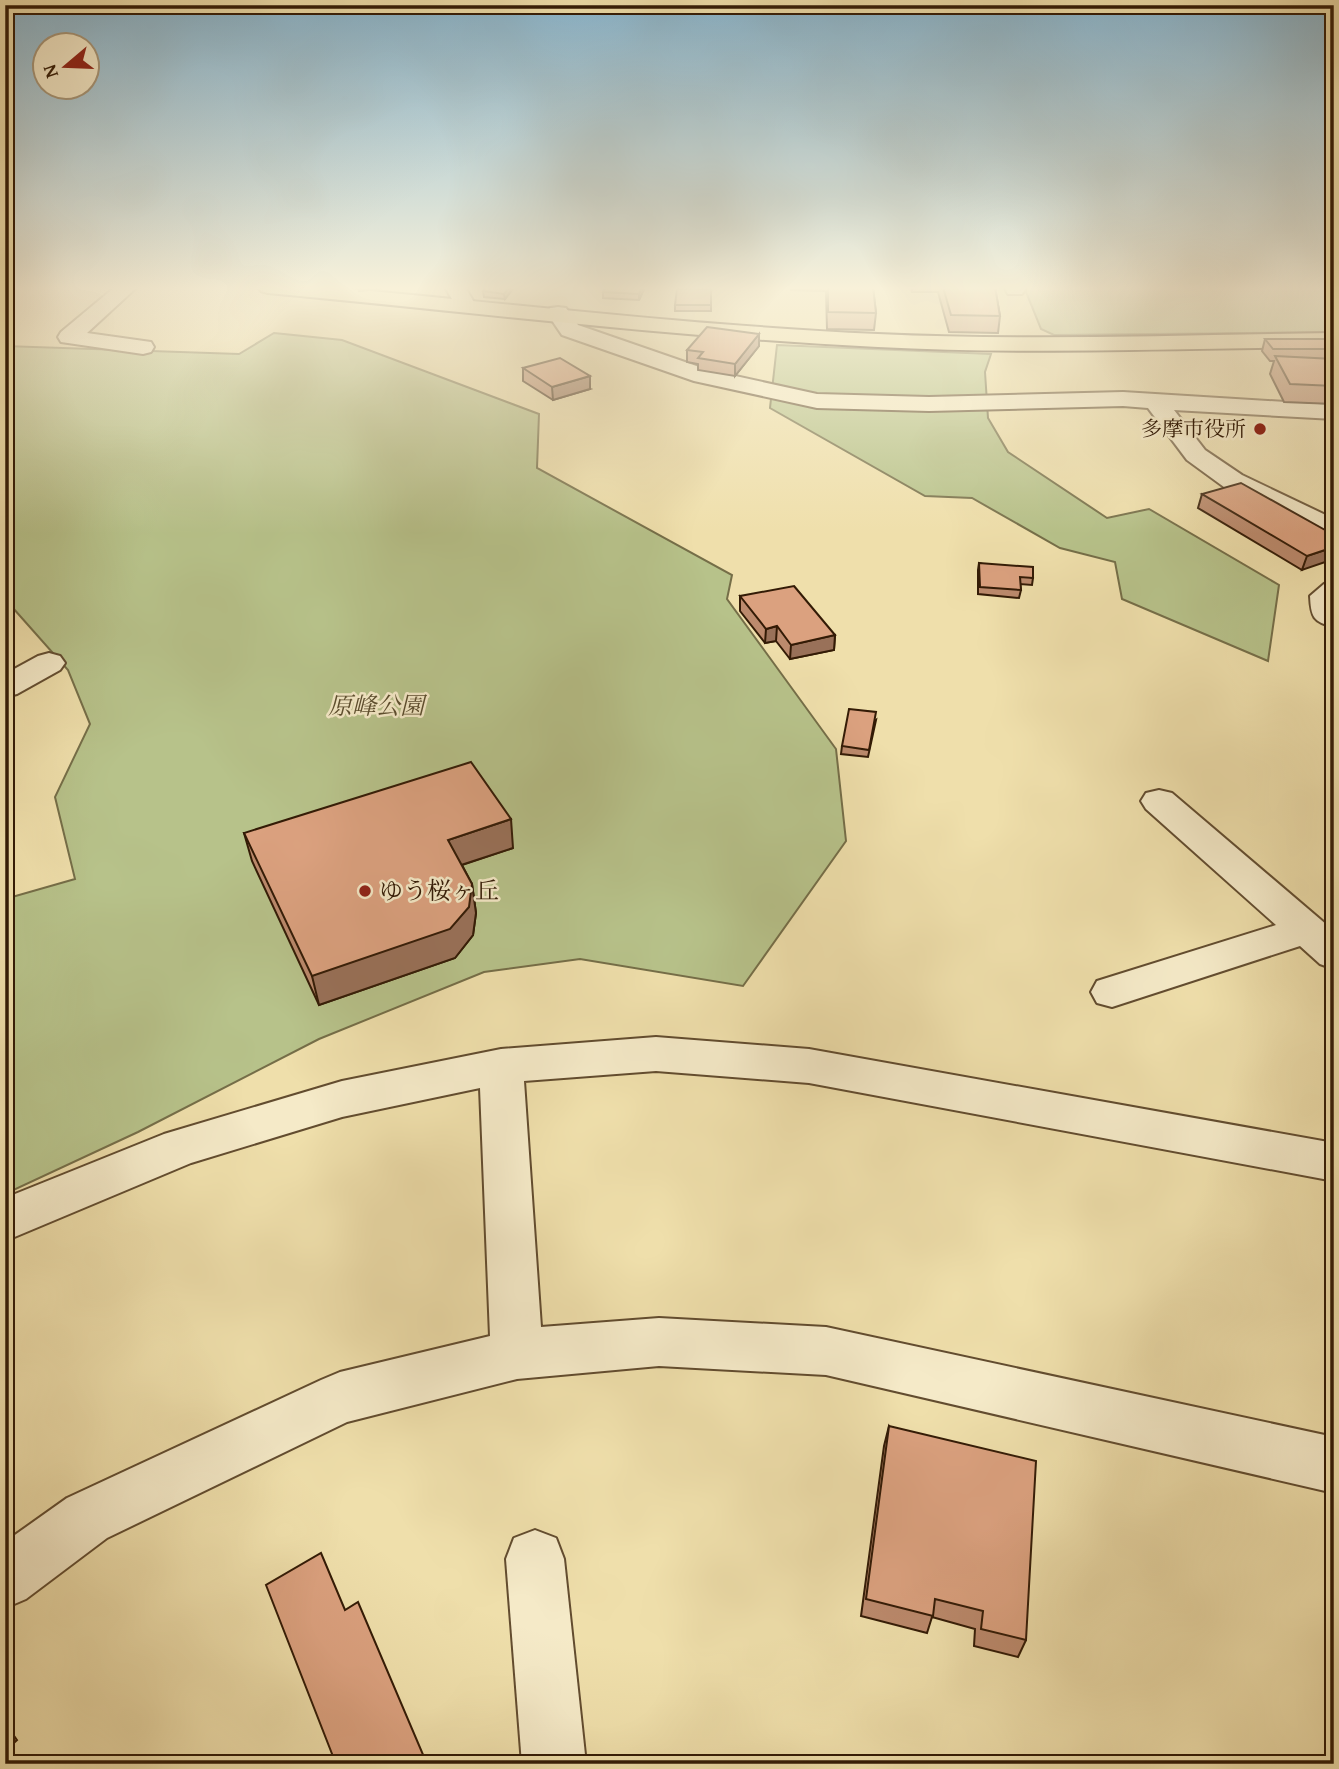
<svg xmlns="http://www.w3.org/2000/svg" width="1339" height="1769" viewBox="0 0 1339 1769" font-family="'Gentium Book Plus','Noto Serif JP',serif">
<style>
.green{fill:#b7c28a;stroke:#756e48;stroke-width:2}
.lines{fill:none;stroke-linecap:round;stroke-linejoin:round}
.minor-casing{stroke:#624c2f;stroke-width:4}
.major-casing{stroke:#331b06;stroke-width:4}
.minor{fill:#f5eac8;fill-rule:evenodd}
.major{fill:#efdfab;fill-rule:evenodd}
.wall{fill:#bc8a6d;stroke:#331b06;stroke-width:2}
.shaded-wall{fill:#997159;stroke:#331b06;stroke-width:2}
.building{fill:#dba17f;stroke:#331b06;stroke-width:2}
.poi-dot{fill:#8f2418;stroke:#f5eac8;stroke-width:2.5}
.labels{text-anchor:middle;stroke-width:5;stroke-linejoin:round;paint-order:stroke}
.far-poi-label{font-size:21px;fill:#331b06;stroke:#f5eac8;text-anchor:end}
.park-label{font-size:24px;font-style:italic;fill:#5b4d2e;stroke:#f5eac8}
.poi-label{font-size:24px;fill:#331b06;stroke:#f5eac8;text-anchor:start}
</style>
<rect width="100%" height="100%" fill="#efdfab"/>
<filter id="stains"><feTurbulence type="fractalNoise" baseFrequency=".00286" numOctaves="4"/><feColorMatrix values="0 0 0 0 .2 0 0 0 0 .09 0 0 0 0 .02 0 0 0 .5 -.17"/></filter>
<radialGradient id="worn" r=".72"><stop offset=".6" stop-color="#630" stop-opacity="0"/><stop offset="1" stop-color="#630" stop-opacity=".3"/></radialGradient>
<g class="green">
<polygon points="1024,287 1334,287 1334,332 1054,335 1041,329"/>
<polygon points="274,333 342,340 539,414 537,468 732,575 727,599 836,749 846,841 743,986 580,959 484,972 319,1039 138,1132 5,1194 5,899 75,879 55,797 90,724 68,670 5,599 5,346 239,354"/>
<polygon points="777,345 991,354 985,372 988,418 1008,452 1107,518 1149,509 1279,585 1268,661 1122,599 1115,562 1060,548 972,498 925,496 770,408"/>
</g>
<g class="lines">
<defs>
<g id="minor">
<polygon points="115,287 137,287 87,333 151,342 154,347 151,352 143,354 61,342 58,337 61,332"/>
<polygon points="445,287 465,287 475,304 471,308 457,308"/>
<polygon points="1004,287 1024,287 1025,290 1022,294 1008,294"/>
<polygon points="558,307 566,308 578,325 708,370 817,394 929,397 1123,392 1334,405 1334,419 1174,410 1205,450 1242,475 1334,519 1334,538 1224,487 1187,460 1148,408 1123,406 929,411 817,408 694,381 562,335 547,313 550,308"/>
<path d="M 1334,581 L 1334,627 C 1313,622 1311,617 1310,596 L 1324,584 Z"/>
<polygon points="49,653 60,656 65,663 60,670 17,694 5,697 5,674 38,656"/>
<polygon points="1159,790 1172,793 1334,931 1334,969 1320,964 1300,946 1112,1007 1097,1003 1091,992 1097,981 1276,925 1146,809 1141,801 1146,793"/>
<polygon points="656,1037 809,1049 1334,1143 1334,1181 809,1083 656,1071 524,1081 541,1327 659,1318 826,1327 1334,1437 1334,1493 826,1375 659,1366 517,1379 347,1422 107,1538 26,1599 5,1608 5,1542 67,1498 321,1380 340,1372 490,1336 480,1088 342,1117 191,1163 5,1241 5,1198 164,1134 342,1081 501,1049"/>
<polygon points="535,1530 556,1538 564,1559 586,1764 522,1764 506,1559 514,1538"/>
</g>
<path id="major" d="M 258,287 L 330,287 C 512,304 695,326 878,334 C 1030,341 1182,335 1334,333 L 1334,347 C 1182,348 1029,355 878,347 C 674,337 471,312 268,293 L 261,291 Z"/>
</defs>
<use href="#minor" class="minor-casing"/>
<use href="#major" class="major-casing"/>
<use href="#minor" class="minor"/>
<use href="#major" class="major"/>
</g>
<g class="wall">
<polygon points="514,287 505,299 484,297 483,291"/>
<polygon points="645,287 639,300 603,298 603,292"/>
<polygon points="791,287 873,287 876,313 874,330 827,329 826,291 791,290"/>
<polygon points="911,287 995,287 1000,316 998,333 949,332 938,292 912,292"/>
<polygon points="711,289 711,311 675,311 675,305"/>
<polygon points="759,334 759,346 735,376 698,370 698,364 687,362 687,350"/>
<polygon points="1265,339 1334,339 1334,404 1284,402 1270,374 1274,361 1270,361 1262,351"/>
<polygon points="523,368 590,389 553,400 523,381"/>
<polygon points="1202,494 1334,535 1302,570 1198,508"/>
<polygon points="979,563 1033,578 1032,585 1020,584 1021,590 1019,598 978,594 978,570"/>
<polygon points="740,596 835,635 834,650 790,659 776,641 765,643 740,611"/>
<polygon points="876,720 868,757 841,754 842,746"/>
<polygon points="244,833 513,848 462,865 472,884 476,913 473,935 455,958 319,1005 252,861"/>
<polygon points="889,1426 1026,1640 1018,1657 974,1646 975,1629 932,1617 927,1633 861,1616 884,1446"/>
</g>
<g class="shaded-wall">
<polygon points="359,287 383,287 383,288 359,291"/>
<polygon points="509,287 514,287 505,299 504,294"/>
<polygon points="642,287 645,287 639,300 639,294"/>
<polygon points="759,334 759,346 735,376 735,364"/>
<polygon points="590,376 590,389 553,400 552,387"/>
<polygon points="1334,547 1334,559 1302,570 1307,556"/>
<polygon points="777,626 776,641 765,643 766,629"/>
<polygon points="835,635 834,650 790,659 791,645"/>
<polygon points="511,819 513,848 452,868 448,840"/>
<polygon points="472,884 476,913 473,935 455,958 319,1005 312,976"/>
<polygon points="5,1723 17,1740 5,1751"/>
</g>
<g class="building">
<polygon points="486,287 509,287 504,294 483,291"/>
<polygon points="606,287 642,287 639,294 603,292"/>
<polygon points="828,287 873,287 876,313 828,312"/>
<polygon points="943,287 995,287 1000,316 951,315"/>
<polygon points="677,289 711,289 711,305 675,305"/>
<polygon points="707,327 759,334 735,364 698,358 703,352 687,350"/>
<polygon points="1265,339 1334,339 1334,349 1273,349"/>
<polygon points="1275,356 1334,359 1334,386 1290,384"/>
<polygon points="560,358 590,376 552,387 523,368"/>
<polygon points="1241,483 1334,535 1334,547 1307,556 1202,494"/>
<polygon points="979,563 1033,567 1033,578 1020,577 1021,590 980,587"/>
<polygon points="794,586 835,635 791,645 777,626 766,629 740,596"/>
<polygon points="849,709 876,712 869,750 842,746"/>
<polygon points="471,762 511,819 448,840 472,884 469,907 450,929 312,976 244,833"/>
<polygon points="889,1426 1036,1461 1026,1640 981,1629 983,1611 935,1599 933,1616 866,1599"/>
<polygon points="321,1553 345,1610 358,1602 427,1764 336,1764 266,1585"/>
</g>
<linearGradient id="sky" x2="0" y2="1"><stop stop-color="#89b7d1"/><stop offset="0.54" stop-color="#f8f1d9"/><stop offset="1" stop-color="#f8f1d9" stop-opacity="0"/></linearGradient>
<rect width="1339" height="534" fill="url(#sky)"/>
<g class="poi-dot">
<circle cx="1260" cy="429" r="7"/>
<circle cx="365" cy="891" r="7"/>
</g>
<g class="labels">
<g class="far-poi-label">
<text x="1246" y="436">多摩市役所</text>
</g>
<g class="park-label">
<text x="376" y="714">原峰公園</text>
</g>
<g class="poi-label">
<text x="379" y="899">ゆう桜ヶ丘</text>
</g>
</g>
<rect width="1339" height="1769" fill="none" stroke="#efdfab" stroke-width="28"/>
<rect x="7" y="7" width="1325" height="1755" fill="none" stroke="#331b06" stroke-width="3.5"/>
<rect x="14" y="14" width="1311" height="1741" fill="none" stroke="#331b06" stroke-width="2"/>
<g transform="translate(66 66) rotate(251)"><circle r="33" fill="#f5eac8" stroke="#a7977a" stroke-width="2"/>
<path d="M0-5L12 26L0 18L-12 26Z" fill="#8f2418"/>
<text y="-10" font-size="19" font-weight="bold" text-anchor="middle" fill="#331b06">N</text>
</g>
<rect width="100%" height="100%" filter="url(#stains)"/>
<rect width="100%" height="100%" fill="url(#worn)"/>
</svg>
